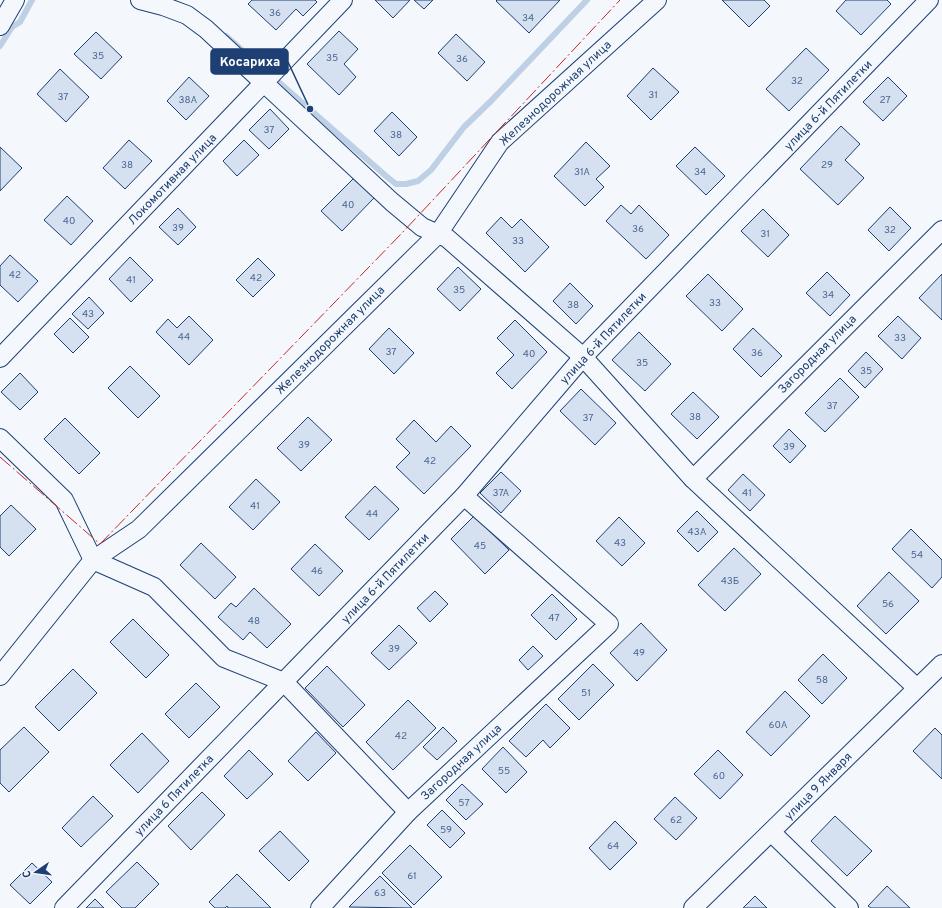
<svg xmlns="http://www.w3.org/2000/svg" width="942" height="908" viewBox="0 0 942 908" font-family="Overpass,sans-serif">
<style>
.lines{fill:none;stroke-linecap:round;stroke-linejoin:round}
.stream{stroke:#bed0e5;stroke-width:6}
.building{fill:#d5e0f0;stroke:#1d3f73}
.minor-casing{stroke:#1d3f73;stroke-width:20}
.minor{stroke:#f4f7fb;stroke-width:18}
.power{stroke:#c62828;stroke-width:1;stroke-dasharray:14 3 2 3;stroke-linecap:butt}
.labels{text-anchor:middle;stroke-width:3;stroke-linejoin:round;paint-order:stroke}
.number-label{font-size:10px;fill:#4b6792}
.street-label{font-size:12px;fill:#1d3f73;stroke:#f4f7fb}
.leader{fill:none;stroke:#1d3f73;stroke-width:1.5}
.callout-dot{fill:#1d3f73;stroke:#f4f7fb;stroke-width:1.5}
.callout{fill:#1d3f73;stroke:#1d3f73;stroke-width:1.5}
.callout-label{font-size:13px;text-anchor:middle;font-weight:bold;fill:#fff}
</style>
<rect width="100%" height="100%" fill="#f4f7fb"/>
<g class="lines">
<g class="stream">
<polyline points="226,36 386,176 396,184 406,184 418,181 431,170 464,127 491,101 587,0"/>
<polyline points="0,46 12,27 20,22 32,0"/>
</g>
</g>
<g class="building">
<polygon points="252,0 315,0 317,2 303,16 296,9 276,30 248,4"/>
<polygon points="375,0 410,0 393,18"/>
<polygon points="414,0 433,0 424,9"/>
<polygon points="497,0 560,0 529,33 496,1"/>
<polygon points="722,0 764,0 770,6 749,27"/>
<polygon points="846,0 887,0 891,4 861,35 836,11"/>
<polygon points="339,31 358,49 344,64 356,77 339,95 307,64"/>
<polygon points="96,32 122,57 101,79 74,54"/>
<polygon points="456,34 485,62 467,81 438,53"/>
<polygon points="806,48 829,70 789,111 766,89"/>
<polygon points="653,68 679,92 651,120 627,96"/>
<polygon points="60,69 89,97 66,122 37,94"/>
<polygon points="189,77 209,96 186,120 167,101"/>
<polygon points="888,77 907,96 883,121 863,102"/>
<polygon points="270,109 289,129 269,149 249,130"/>
<polygon points="392,112 417,137 399,156 374,131"/>
<polygon points="841,126 860,144 845,160 864,178 838,205 800,169"/>
<polygon points="129,140 152,161 125,189 103,168"/>
<polygon points="244,140 259,155 237,176 223,161"/>
<polygon points="586,142 610,166 596,179 604,187 585,206 554,176"/>
<polygon points="0,147 22,168 0,191"/>
<polygon points="695,147 725,176 706,195 676,166"/>
<polygon points="354,178 374,198 342,231 321,211"/>
<polygon points="67,196 93,221 71,245 44,220"/>
<polygon points="621,205 631,214 639,205 669,235 646,259 606,221"/>
<polygon points="890,207 911,228 889,251 868,230"/>
<polygon points="178,208 196,227 178,245 159,227"/>
<polygon points="763,209 789,235 768,257 741,231"/>
<polygon points="501,217 512,228 521,219 549,247 525,272 486,233"/>
<polygon points="10,255 38,281 18,302 0,285 0,266"/>
<polygon points="130,257 153,280 131,302 109,279"/>
<polygon points="258,258 275,275 253,297 236,280"/>
<polygon points="458,267 481,289 460,311 437,289"/>
<polygon points="827,272 850,295 830,316 806,293"/>
<polygon points="708,274 743,309 722,331 686,296"/>
<polygon points="942,274 942,320 919,298"/>
<polygon points="570,283 593,306 576,324 553,301"/>
<polygon points="89,297 104,313 88,329 72,314"/>
<polygon points="189,316 213,340 189,365 156,332 168,319 177,328"/>
<polygon points="898,316 921,338 902,359 878,336"/>
<polygon points="70,318 89,337 73,353 54,334"/>
<polygon points="515,320 547,352 512,389 496,373 514,355 497,338"/>
<polygon points="389,328 414,353 394,374 369,349"/>
<polygon points="753,328 782,356 761,377 733,349"/>
<polygon points="639,332 671,364 645,391 612,360"/>
<polygon points="866,352 883,369 865,388 848,371"/>
<polygon points="130,366 160,396 138,418 108,388"/>
<polygon points="20,373 38,392 20,410 1,392"/>
<polygon points="840,378 859,397 825,432 805,413"/>
<polygon points="581,389 616,423 595,445 560,411"/>
<polygon points="693,392 719,417 697,439 671,414"/>
<polygon points="308,417 332,440 301,471 277,448"/>
<polygon points="65,418 100,453 79,474 44,439"/>
<polygon points="414,420 436,442 451,426 471,446 424,494 396,467 410,453 396,439"/>
<polygon points="789,429 806,446 790,463 773,446"/>
<polygon points="501,472 521,491 501,513 480,493"/>
<polygon points="743,474 765,495 750,511 728,490"/>
<polygon points="256,479 280,502 253,530 229,507"/>
<polygon points="375,486 399,509 369,540 345,517"/>
<polygon points="11,505 36,529 9,556 0,547 0,516"/>
<polygon points="697,511 718,532 698,552 677,531"/>
<polygon points="474,516 509,550 485,574 451,539"/>
<polygon points="619,517 645,543 622,566 596,541"/>
<polygon points="911,529 942,560 942,577 932,588 892,549"/>
<polygon points="201,543 236,577 215,599 180,565"/>
<polygon points="315,544 343,571 319,596 291,569"/>
<polygon points="734,548 761,574 725,611 698,585"/>
<polygon points="889,572 919,601 886,634 857,606"/>
<polygon points="254,588 291,624 267,648 250,632 243,640 218,617 231,603 236,607"/>
<polygon points="435,591 448,604 430,622 417,608"/>
<polygon points="552,594 577,619 556,640 531,615"/>
<polygon points="133,619 169,655 146,678 110,642"/>
<polygon points="641,623 667,650 637,681 610,653"/>
<polygon points="399,625 417,643 389,670 371,653"/>
<polygon points="533,646 543,656 528,670 519,660"/>
<polygon points="823,654 847,678 822,704 798,680"/>
<polygon points="593,664 614,685 579,720 558,699"/>
<polygon points="327,666 365,705 343,727 305,688"/>
<polygon points="73,669 97,693 59,731 35,707"/>
<polygon points="196,683 220,707 189,738 165,714"/>
<polygon points="785,691 810,716 771,756 746,732"/>
<polygon points="408,700 436,728 393,770 366,742"/>
<polygon points="546,704 570,728 550,748 543,740 526,757 509,741"/>
<polygon points="24,727 49,752 9,792 0,783 0,750"/>
<polygon points="443,727 457,741 437,760 423,747"/>
<polygon points="935,728 942,735 942,779 913,751"/>
<polygon points="316,732 336,753 308,781 288,761"/>
<polygon points="142,733 169,761 138,793 110,765"/>
<polygon points="503,747 527,772 506,793 482,769"/>
<polygon points="249,750 273,774 247,799 224,776"/>
<polygon points="718,750 743,775 720,799 694,774"/>
<polygon points="462,784 483,804 466,820 446,800"/>
<polygon points="202,792 225,815 191,850 168,826"/>
<polygon points="93,796 113,816 81,847 62,828"/>
<polygon points="675,797 697,818 676,840 654,819"/>
<polygon points="442,810 465,833 450,848 427,825"/>
<polygon points="835,816 872,851 847,876 811,841"/>
<polygon points="615,821 637,843 610,870 589,848"/>
<polygon points="280,831 309,861 289,881 259,851"/>
<polygon points="410,845 442,877 414,905 382,873"/>
<polygon points="137,862 159,884 135,908 122,908 106,892"/>
<polygon points="32,863 52,882 30,904 10,885"/>
<polygon points="237,874 271,908 228,908 227,906 225,908 215,908 209,902"/>
<polygon points="380,876 412,908 349,907"/>
<polygon points="887,886 910,908 871,908 868,906"/>
<polygon points="755,896 767,908 743,908"/>
<polygon points="95,899 104,908 86,908"/>
</g>
<g class="lines">
<defs>
<g id="minor">
<polyline points="140,0 163,6 187,15 206,29 392,202 422,227 447,238 583,357 693,479 917,688"/>
<polyline points="0,26 15,0"/>
<polyline points="0,358 343,0"/>
<polyline points="0,438 64,500 93,560 154,587 224,658 284,682 408,812"/>
<polyline points="693,479 942,230"/>
<polyline points="0,676 93,560 139,529 438,234 500,142 657,0"/>
<polyline points="771,832 849,908"/>
<polyline points="64,908 464,496 583,357 929,0"/>
<polyline points="320,908 408,812 609,624 464,496"/>
<polyline points="693,908 942,664"/>
</g>
</defs>
<use href="#minor" class="minor-casing"/>
<use href="#minor" class="minor"/>
<polyline class="power" points="0,457 100,544 402,233 620,0"/>
</g>
<g class="labels">
<g class="number-label">
<text x="275" y="16">36</text>
<text x="528" y="21">34</text>
<text x="98" y="59">35</text>
<text x="332" y="61">35</text>
<text x="462" y="62">36</text>
<text x="797" y="84">32</text>
<text x="653" y="98">31</text>
<text x="63" y="100">37</text>
<text x="188" y="103">38А</text>
<text x="885" y="103">27</text>
<text x="269" y="133">37</text>
<text x="396" y="138">38</text>
<text x="127" y="168">38</text>
<text x="827" y="168">29</text>
<text x="582" y="175">31А</text>
<text x="700" y="175">34</text>
<text x="348" y="208">40</text>
<text x="69" y="224">40</text>
<text x="178" y="231">39</text>
<text x="638" y="232">36</text>
<text x="890" y="233">32</text>
<text x="765" y="237">31</text>
<text x="518" y="244">33</text>
<text x="15" y="278">42</text>
<text x="256" y="281">42</text>
<text x="131" y="283">41</text>
<text x="459" y="293">35</text>
<text x="828" y="298">34</text>
<text x="715" y="306">33</text>
<text x="573" y="308">38</text>
<text x="88" y="317">43</text>
<text x="184" y="340">44</text>
<text x="900" y="341">33</text>
<text x="391" y="355">37</text>
<text x="757" y="356">36</text>
<text x="529" y="357">40</text>
<text x="642" y="366">35</text>
<text x="866" y="374">35</text>
<text x="832" y="409">37</text>
<text x="695" y="420">38</text>
<text x="588" y="421">37</text>
<text x="304" y="448">39</text>
<text x="789" y="450">39</text>
<text x="430" y="464">42</text>
<text x="501" y="496">37А</text>
<text x="747" y="496">41</text>
<text x="255" y="509">41</text>
<text x="372" y="517">44</text>
<text x="697" y="535">43А</text>
<text x="620" y="546">43</text>
<text x="480" y="549">45</text>
<text x="917" y="558">54</text>
<text x="317" y="574">46</text>
<text x="730" y="584">43Б</text>
<text x="888" y="607">56</text>
<text x="554" y="621">47</text>
<text x="254" y="624">48</text>
<text x="394" y="652">39</text>
<text x="639" y="656">49</text>
<text x="822" y="683">58</text>
<text x="586" y="696">51</text>
<text x="778" y="728">60А</text>
<text x="401" y="739">42</text>
<text x="504" y="774">55</text>
<text x="719" y="779">60</text>
<text x="464" y="806">57</text>
<text x="676" y="823">62</text>
<text x="446" y="833">59</text>
<text x="613" y="849">64</text>
<text x="412" y="879">61</text>
<text x="380" y="896">63</text>
</g>
<g class="street-label">
<text transform="translate(555 93) rotate(-43)" y="4">Железнодорожная улица</text>
<text transform="translate(828 105) rotate(-46)" y="4">улица 6-й Пятилетки</text>
<text transform="translate(172 179) rotate(-46)" y="4">Локомотивная улица</text>
<text transform="translate(603 338) rotate(-47)" y="4">улица 6-й Пятилетки</text>
<text transform="translate(330 340) rotate(-45)" y="4">Железнодорожная улица</text>
<text transform="translate(817 354) rotate(-45)" y="4">Загородная улица</text>
<text transform="translate(385 578) rotate(-46)" y="4">улица 6-й Пятилетки</text>
<text transform="translate(461 762) rotate(-43)" y="4">Загородная улица</text>
<text transform="translate(818 786) rotate(-45)" y="4">улица 9 Января</text>
<text transform="translate(174 795) rotate(-46)" y="4">улица 6 Пятилетка</text>
</g>
</g>
<path class="leader" d="M310 109L288 62"/>
<circle class="callout-dot" cx="310" cy="109" r="4"/>
<rect class="callout" x="211" y="49" width="77" height="25" rx="4"/>
<g class="callout-label">
<text x="250" y="66">Косариха</text>
</g>
<g transform="translate(36 872) rotate(257)" stroke="#f4f7fb" stroke-width="3" paint-order="stroke">
<path d="M0-3L7 15L0 10L-7 15Z" fill="#1d3f73"/>
<text y="-6" font-size="11" font-weight="bold" text-anchor="middle" fill="#1d3f73">С</text>
</g>
</svg>
